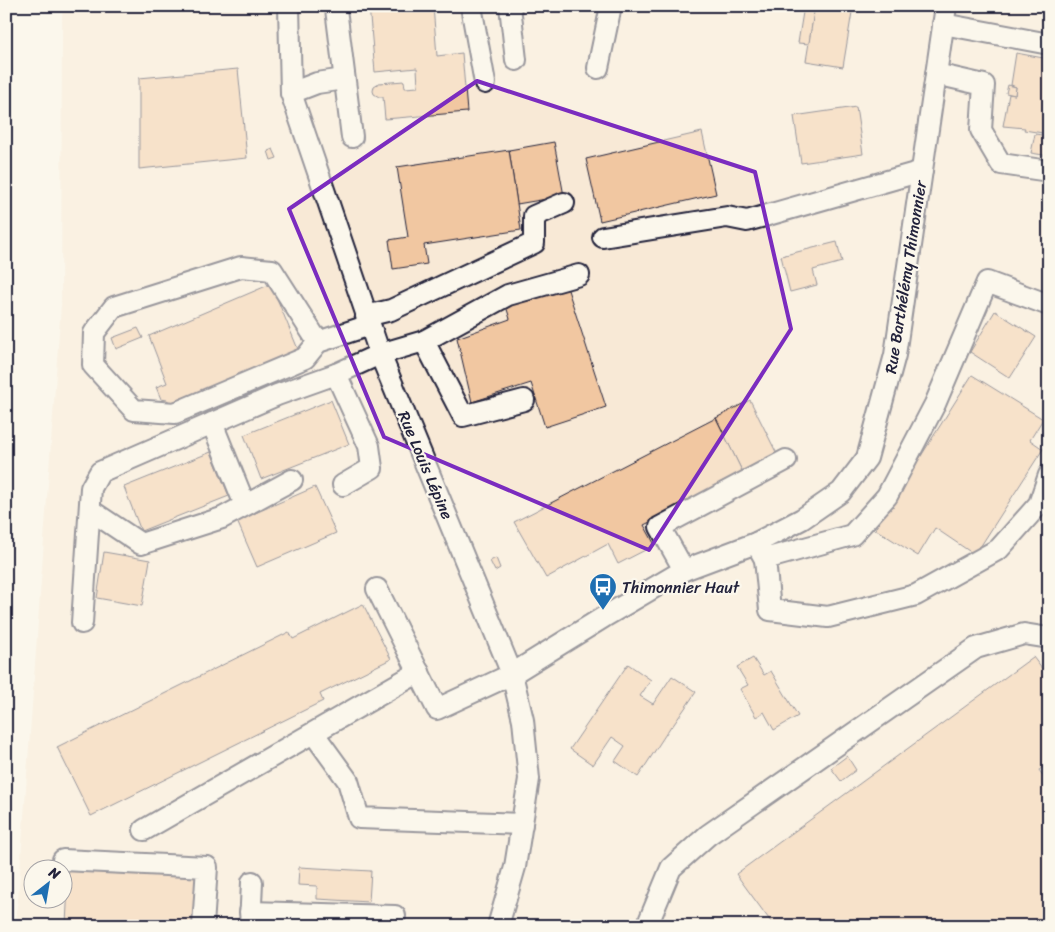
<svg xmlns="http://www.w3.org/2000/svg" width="1055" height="932" viewBox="0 0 1055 932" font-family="Sriracha,sans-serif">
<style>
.built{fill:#f8e9d6;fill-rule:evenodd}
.building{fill:#f1c7a1;stroke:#22223b}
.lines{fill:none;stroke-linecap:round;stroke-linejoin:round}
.minor-casing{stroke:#22223b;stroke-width:24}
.minor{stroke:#fbf7ec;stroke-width:20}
.marked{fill:none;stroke:#7b2cbf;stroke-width:4;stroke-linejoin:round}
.labels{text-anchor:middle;stroke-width:4.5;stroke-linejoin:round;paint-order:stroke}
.street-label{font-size:16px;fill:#22223b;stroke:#fbf7ec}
.poi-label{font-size:16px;fill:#22223b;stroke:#fbf7ec;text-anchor:start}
</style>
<rect width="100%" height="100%" fill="#fbf7ec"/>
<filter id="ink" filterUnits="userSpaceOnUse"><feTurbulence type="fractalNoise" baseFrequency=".02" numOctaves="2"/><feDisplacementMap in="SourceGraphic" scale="10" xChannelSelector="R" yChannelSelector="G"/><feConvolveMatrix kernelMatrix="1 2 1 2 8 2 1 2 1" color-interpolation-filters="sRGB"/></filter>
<g filter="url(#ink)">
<path class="built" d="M 62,6 L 1049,6 L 1049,926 L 16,926 L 61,304 ZM 32,870 L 62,870 L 62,900 L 32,900 Z"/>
<g class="building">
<polygon points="146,6 231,6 231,8 147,9"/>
<polygon points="369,6 433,6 437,56 462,53 467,112 385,119 383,97 379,97 374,94 373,91 374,86 379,83 404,81 405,88 418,87 417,68 375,72"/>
<polygon points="804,6 815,6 809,44 798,43"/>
<polygon points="815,6 853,6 843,67 806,61"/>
<polygon points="1016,53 1049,59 1049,134 1024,130 1025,128 1003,126 1009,94 1015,95 1016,87 1011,85"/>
<polygon points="238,69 247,158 139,169 139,78"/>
<polygon points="1008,85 1016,87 1015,95 1006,93"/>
<polygon points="856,107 863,154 801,163 794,116"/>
<polygon points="702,132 716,194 600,221 586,159"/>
<polygon points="1035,134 1049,136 1049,156 1031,153"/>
<polygon points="554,142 564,196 517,204 509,150"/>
<polygon points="273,149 277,158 271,160 268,151"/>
<polygon points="509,150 521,230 424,245 427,264 393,269 389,240 408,237 397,167"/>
<polygon points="837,242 842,262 813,270 817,285 790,292 781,256"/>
<polygon points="271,284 300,354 173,404 167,400 161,399 156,387 167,383 149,336"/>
<polygon points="567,287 606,407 545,427 531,383 472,402 457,338 510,319 506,306"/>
<polygon points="995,311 1036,337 1010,378 970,352"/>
<polygon points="138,328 143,338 116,349 112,338"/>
<polygon points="972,375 1043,419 1030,440 1043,449 975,555 935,528 918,556 875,529"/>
<polygon points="331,400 349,444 261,479 244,435"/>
<polygon points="750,400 778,456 744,475 716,418"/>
<polygon points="716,418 744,475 644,525 655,545 618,564 608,544 546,578 514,522"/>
<polygon points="211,452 229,496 141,531 124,487"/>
<polygon points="315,487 336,533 257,567 237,521"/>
<polygon points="104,552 150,560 142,606 97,598"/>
<polygon points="496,558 500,568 495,571 490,561"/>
<polygon points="363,604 391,659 320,694 323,701 91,816 57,747 289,632 293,639"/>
<polygon points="1033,657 1049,678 1049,763 1039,770 1049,784 1049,926 774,926 736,874"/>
<polygon points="753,658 764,675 771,671 798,716 774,730 764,712 756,717 740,689 748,685 737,667"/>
<polygon points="628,664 651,680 640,696 653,704 672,676 696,692 672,727 671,726 638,777 615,761 625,746 612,737 593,765 570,749"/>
<polygon points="847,756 856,770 841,781 831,768"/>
<polygon points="69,867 199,874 196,926 104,926 66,924"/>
<polygon points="299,867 371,871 369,902 317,899 317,886 298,885"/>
</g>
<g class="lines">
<defs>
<g id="minor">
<polyline points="289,6 291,93 380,354 512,674 523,720 529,779 515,867 498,926"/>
<polyline points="471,6 485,83"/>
<polyline points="510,6 516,60"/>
<polyline points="336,9 352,137"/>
<polyline points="943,24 1049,44"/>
<polyline points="598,68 611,6"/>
<polyline points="936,74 984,85 981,130 1001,164 1049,171"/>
<polyline points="291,93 317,83 344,79"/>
<polyline points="603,237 727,217 747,221 922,171"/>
<polyline points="366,316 391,310 534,243 534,216 564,203"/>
<polyline points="424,341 508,295 579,275"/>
<polyline points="318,342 305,358 175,413 134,410 93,365 94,333 114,307 241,267 272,270 318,342 370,325"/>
<polyline points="212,423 245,505"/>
<polyline points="343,485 372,468 369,446 336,374 380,354 424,341 463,416 524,400"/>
<polyline points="90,510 141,544 222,518 292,480"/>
<polyline points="756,543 765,559 852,535 887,496 935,404 987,282 1049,305"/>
<polyline points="765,559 770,610 828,617 916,595 999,549 1039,504 1049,475"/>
<polyline points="684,570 660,527 786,460"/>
<polyline points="377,589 437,709 512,674 604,617 684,570 756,543 802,519 841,492 867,458 895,355 946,6"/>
<polyline points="82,623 91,488 100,472 277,395 336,374"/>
<polyline points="314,734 348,781 359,818 522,824"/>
<polyline points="144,830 419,672"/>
<polyline points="63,860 207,867 203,926"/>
<polyline points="250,912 395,916"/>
<polyline points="250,926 252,882"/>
<polyline points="647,926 671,868 708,835 976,648 1024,634 1049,638"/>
</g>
</defs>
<use href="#minor" class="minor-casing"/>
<use href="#minor" class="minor"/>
</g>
</g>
<path d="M0 0H1055V932H0ZM 477,81 L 755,172 L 791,329 L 649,550 L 384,437 L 289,209 Z" fill="#fbf7ec" fill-opacity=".55" fill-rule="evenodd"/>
<path class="marked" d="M 477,81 L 755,172 L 791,329 L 649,550 L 384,437 L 289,209 Z"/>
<defs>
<symbol id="bus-pin" viewBox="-11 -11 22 30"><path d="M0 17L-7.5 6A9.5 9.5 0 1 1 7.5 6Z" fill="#1f6fb2" stroke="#fbf7ec"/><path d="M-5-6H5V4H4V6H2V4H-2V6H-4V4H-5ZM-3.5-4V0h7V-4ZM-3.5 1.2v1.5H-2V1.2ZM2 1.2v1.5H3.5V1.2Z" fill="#fff"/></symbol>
</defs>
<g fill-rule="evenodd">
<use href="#bus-pin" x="587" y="571" width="32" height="43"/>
</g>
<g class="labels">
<g class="street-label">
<text transform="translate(905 277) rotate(-81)" y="6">Rue Barthélémy Thimonnier</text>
<text transform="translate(426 465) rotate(67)" y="6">Rue Louis Lépine</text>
</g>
<g class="poi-label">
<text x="622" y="593">Thimonnier Haut</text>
</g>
</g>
<rect width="1055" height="932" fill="none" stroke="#fbf7ec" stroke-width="25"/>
<rect x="12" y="12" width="1030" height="907" fill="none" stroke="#22223b" stroke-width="2" filter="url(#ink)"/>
<g transform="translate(48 884) rotate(31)"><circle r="24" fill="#fbf7ec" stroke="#a4a2a5"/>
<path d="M0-4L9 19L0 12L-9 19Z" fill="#1f6fb2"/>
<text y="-8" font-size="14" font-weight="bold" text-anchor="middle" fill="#22223b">N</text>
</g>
</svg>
